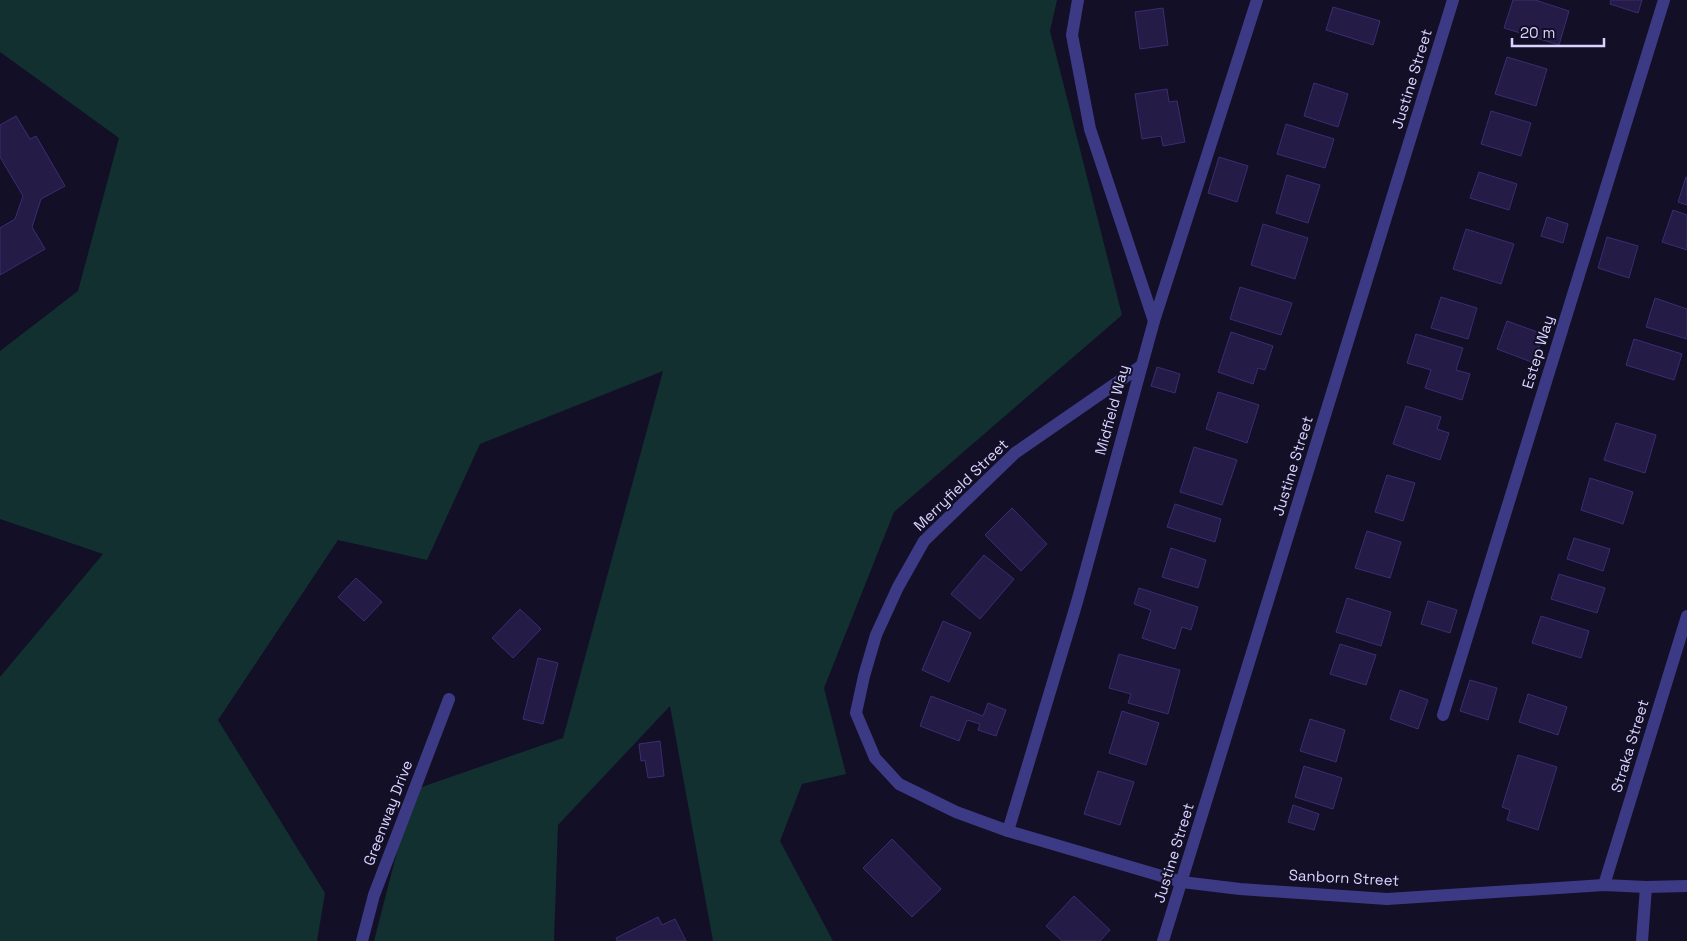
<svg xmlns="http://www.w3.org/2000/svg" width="1687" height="941" viewBox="0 0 1687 941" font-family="'Space Grotesk',sans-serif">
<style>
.green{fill:#12302f}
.building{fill:#241b47;stroke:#3b2d73}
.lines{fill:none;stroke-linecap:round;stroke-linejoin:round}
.service{stroke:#3d3a85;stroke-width:12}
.minor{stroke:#3d3a85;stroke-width:12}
.labels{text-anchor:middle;stroke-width:4;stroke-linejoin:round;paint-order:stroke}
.street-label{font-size:15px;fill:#d9d4ff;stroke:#130f26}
</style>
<rect width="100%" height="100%" fill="#130f26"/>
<polygon class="green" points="0,0 1057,0 1050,31 1122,315 894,512 824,688 846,774 802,784 780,841 833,941 713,941 670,706 558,825 554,941 374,941 413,790 563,738 663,371 480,444 427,560 338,540 218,720 325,893 317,941 0,941 0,677 103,554 0,519 0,351 78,291 119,138 0,52"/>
<g class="building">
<polygon points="1513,0 1535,0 1569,11 1559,45 1504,28"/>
<polygon points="1611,0 1642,0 1638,13 1610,4"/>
<polygon points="1333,7 1380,21 1373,45 1326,30"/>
<polygon points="1163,8 1168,45 1140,49 1135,12"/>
<polygon points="1507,57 1547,69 1536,106 1495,94"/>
<polygon points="1314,83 1348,94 1338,127 1304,116"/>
<polygon points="1167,89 1169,102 1177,101 1185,142 1163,146 1161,136 1142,139 1135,94"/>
<polygon points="1491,111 1531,123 1521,156 1481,144"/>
<polygon points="16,116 30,139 36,136 65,186 41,199 32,227 45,249 0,275 0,228 15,219 23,196 0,157 0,125"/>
<polygon points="1286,124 1334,139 1325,168 1277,154"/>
<polygon points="1219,157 1248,166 1237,202 1208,193"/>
<polygon points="1479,172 1517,184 1509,210 1470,198"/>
<polygon points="1287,175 1320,185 1308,223 1276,213"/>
<polygon points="1686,177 1687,177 1687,205 1678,202"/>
<polygon points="1673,210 1687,215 1687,250 1662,242"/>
<polygon points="1547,217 1568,224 1563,243 1541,236"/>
<polygon points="1263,224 1308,238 1295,279 1251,265"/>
<polygon points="1466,229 1514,244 1501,284 1453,269"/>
<polygon points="1607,237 1638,246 1629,278 1598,268"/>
<polygon points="1240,287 1292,303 1281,335 1230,319"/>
<polygon points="1441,297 1477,308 1468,339 1431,328"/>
<polygon points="1655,298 1687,309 1687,339 1646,327"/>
<polygon points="1507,321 1543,334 1534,363 1497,349"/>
<polygon points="1231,332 1273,346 1265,370 1258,368 1253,384 1218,372"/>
<polygon points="1416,334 1463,348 1456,370 1470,374 1462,400 1425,388 1431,370 1407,363"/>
<polygon points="1634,339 1682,354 1674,380 1626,365"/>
<polygon points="1157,367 1180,374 1175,393 1151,386"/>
<polygon points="1218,392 1259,405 1247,443 1206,429"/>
<polygon points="1406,406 1441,417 1437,429 1449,433 1440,460 1393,444"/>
<polygon points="1616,423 1656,435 1645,473 1604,460"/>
<polygon points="1194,447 1237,460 1222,505 1180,492"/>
<polygon points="1387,475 1415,483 1403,521 1375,512"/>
<polygon points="1590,478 1633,492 1623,524 1581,510"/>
<polygon points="1175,504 1221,519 1215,542 1167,527"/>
<polygon points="1012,508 1047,544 1021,571 985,535"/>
<polygon points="1367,531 1401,542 1390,578 1355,568"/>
<polygon points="1574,538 1610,549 1603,571 1567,559"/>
<polygon points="1171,548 1206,560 1198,588 1162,577"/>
<polygon points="984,555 1014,579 980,619 951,594"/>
<polygon points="1559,574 1605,588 1597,613 1551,599"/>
<polygon points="356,578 382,602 364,621 338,597"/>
<polygon points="1139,588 1198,607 1191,630 1182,627 1175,649 1142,638 1151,610 1134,604"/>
<polygon points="1347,598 1391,612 1381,646 1336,632"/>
<polygon points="1428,601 1457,610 1450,633 1421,624"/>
<polygon points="520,609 541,629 513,658 492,638"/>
<polygon points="1541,616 1589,631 1581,658 1532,643"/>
<polygon points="943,621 971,633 949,682 922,670"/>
<polygon points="1340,644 1376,655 1366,685 1330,674"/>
<polygon points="1119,654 1180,670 1168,714 1128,703 1131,694 1109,688"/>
<polygon points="538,658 558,663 543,724 523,719"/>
<polygon points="1470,680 1497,688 1488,720 1460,711"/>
<polygon points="1400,690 1428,700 1418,729 1390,719"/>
<polygon points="1528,694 1567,707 1558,735 1519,722"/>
<polygon points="931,696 983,716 988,703 1006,710 996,736 978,730 980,724 967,720 959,741 920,726"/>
<polygon points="1122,711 1159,723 1146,765 1109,753"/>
<polygon points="1310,719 1345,730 1336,762 1300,751"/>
<polygon points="660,741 664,776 648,778 645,760 641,761 639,744"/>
<polygon points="1518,755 1557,767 1538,830 1507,820 1510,810 1502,807"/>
<polygon points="1304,766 1342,778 1333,809 1295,797"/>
<polygon points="1098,771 1134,782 1120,825 1084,814"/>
<polygon points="1293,805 1319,814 1314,830 1288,822"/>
<polygon points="892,839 941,889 912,917 863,868"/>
<polygon points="1074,896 1110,930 1100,941 1062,941 1046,926"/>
<polygon points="658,917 662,925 675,919 686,941 617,941 616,938"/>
</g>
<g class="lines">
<g class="service">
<polyline points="1443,715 1664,0"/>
<polyline points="1008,831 1077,602 1154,321 1257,0"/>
</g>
<g class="minor">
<polyline points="1078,0 1072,35 1090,129 1154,321"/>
<polyline points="1141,366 1015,453 924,541 898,587 876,635 864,676 856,713 875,758 899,784 956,812 1008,831 1182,882 1240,889 1387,899 1604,885 1646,887 1687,886"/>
<polyline points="1604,885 1687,616"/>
<polyline points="362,941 374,895 449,699"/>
<polyline points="1163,941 1453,0"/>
<polyline points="1642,941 1646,887"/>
</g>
</g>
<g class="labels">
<g class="street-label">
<text transform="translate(1412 79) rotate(-73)" y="5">Justine Street</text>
<text transform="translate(1538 352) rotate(-73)" y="5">Estep Way</text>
<text transform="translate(1112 410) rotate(-75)" y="5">Midfield Way</text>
<text transform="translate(1293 466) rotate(-73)" y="5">Justine Street</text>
<text transform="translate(961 485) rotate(-44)" y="5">Merryfield Street</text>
<text transform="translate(1630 746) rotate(-73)" y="5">Straka Street</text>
<text transform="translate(388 813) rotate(-69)" y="5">Greenway Drive</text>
<text transform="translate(1174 853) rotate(-73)" y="5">Justine Street</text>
<text transform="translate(1344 878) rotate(3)" y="5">Sanborn Street</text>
</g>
</g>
<path d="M1512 38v8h92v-8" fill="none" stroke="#d9d4ff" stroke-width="2.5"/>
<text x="1520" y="38" font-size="15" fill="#d9d4ff" stroke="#130f26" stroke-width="4" paint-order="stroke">20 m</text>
</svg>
